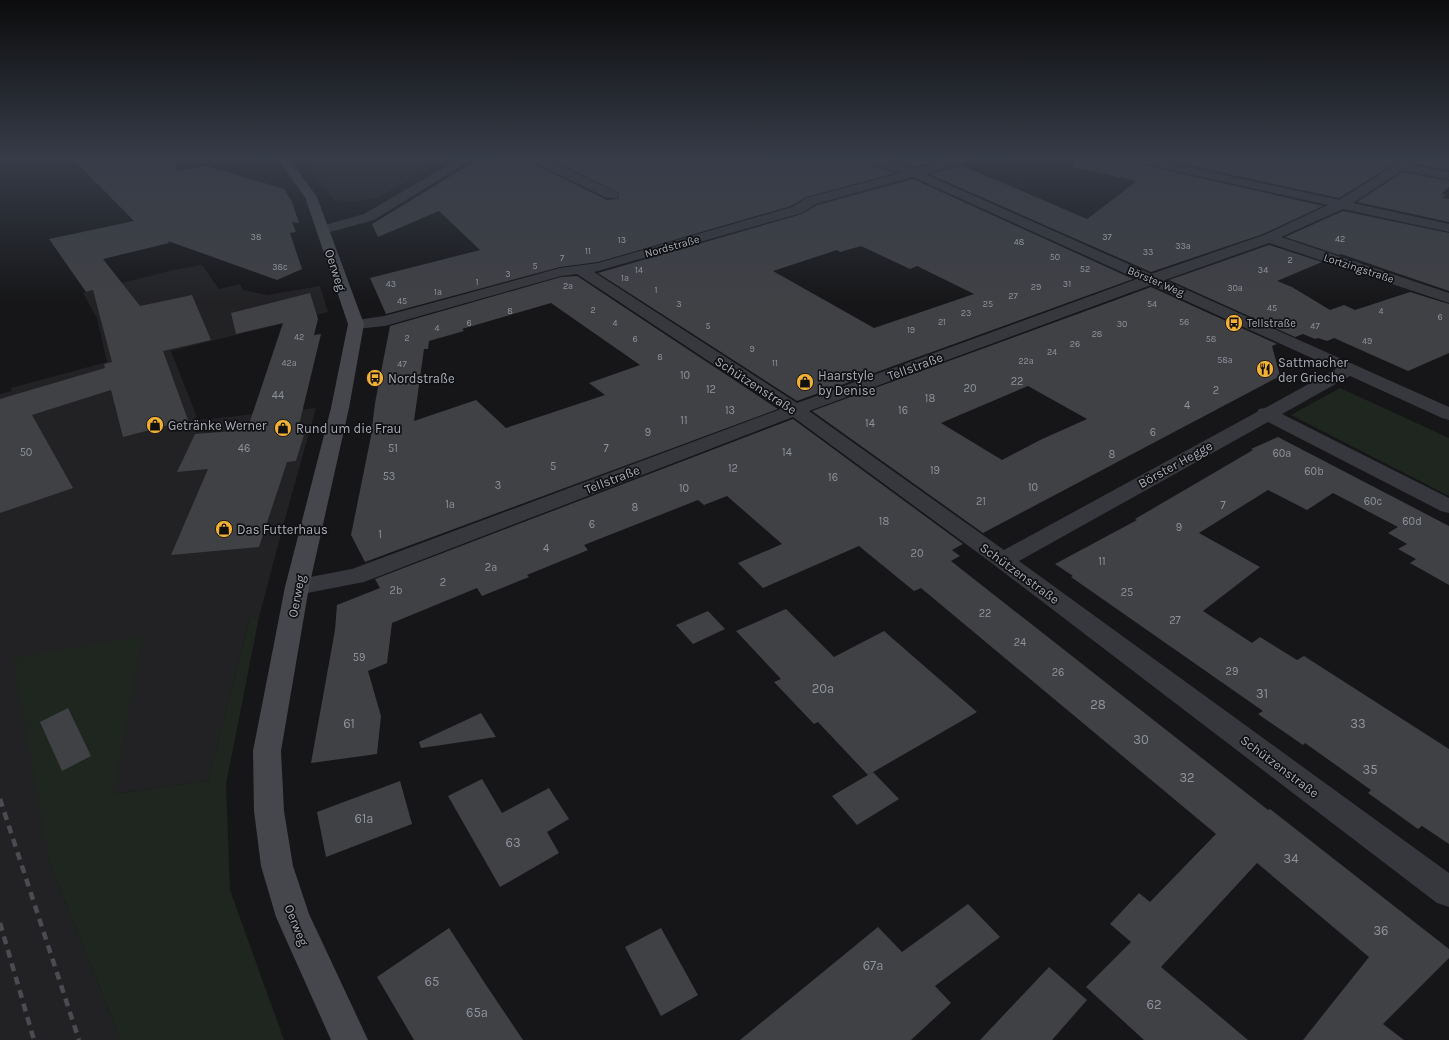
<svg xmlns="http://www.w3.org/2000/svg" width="1449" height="1040" viewBox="0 0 1449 1040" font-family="Karla,sans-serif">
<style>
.built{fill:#222225}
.green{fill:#1e261f}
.building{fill:#404145;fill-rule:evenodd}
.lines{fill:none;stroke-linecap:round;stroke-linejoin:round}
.minor{fill:#37383d;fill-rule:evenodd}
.secondary{fill:#45474d;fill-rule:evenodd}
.rail{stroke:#4a4c52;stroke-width:4.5;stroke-dasharray:8 6;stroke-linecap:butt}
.labels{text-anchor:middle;stroke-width:3.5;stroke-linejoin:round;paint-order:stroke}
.far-number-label{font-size:9px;fill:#8e929b}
.far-street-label{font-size:11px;fill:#a8adb8;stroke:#111113}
.far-poi-label{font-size:11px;fill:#a8adb8;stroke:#111113;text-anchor:start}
.number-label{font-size:11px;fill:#8e929b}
.street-label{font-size:13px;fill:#a8adb8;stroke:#111113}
.poi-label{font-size:13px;fill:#a8adb8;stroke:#111113;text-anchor:start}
.near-number-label{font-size:13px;fill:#8e929b}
</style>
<rect width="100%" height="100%" fill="#161618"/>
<g class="built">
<polygon points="302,157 447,157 378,198 355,202 334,200"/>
<polygon points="202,265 219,289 240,284 243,290 267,295 320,286 328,312 171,351 198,420 316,408 283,526 259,617 250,618 208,781 113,794 50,864 121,1040 0,1040 0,394 12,391 11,388 107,362 97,318 83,293 169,271"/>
</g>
<g class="green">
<polygon points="1340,388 1449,438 1449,496 1291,415"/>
<polygon points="259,617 226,784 230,890 284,1040 121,1040 50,864 13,658 142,636 113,794 208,781 250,618"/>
</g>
<g class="building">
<polygon points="71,157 176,157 177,171 207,166 284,189 292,202 299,223 292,222 296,232 290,233 302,269 277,280 168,241 169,243 103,259 140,306 192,295 211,340 163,351 188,420 123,437 111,390 32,415 73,488 0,513 0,399 105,368 104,364 112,362 93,290 86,292 49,239 134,221"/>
<polygon points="482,157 524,157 526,160 607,200 618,199 619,195 618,192 545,157 853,157 856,160 896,173 806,197 791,206 598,262 560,267 386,314 370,278 480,250 439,211 378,237 372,224"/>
<polygon points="880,157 943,157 947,159 914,167"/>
<polygon points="1075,157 1119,157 1121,160 1126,161 1323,206 1263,234 1151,272 929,174 961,165 1087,219 1137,181 1073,167"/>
<polygon points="1149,157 1398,157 1395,163 1339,198"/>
<polygon points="1413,157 1449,157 1449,170 1410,163"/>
<polygon points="1403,172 1449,181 1449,187 1441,194 1446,195 1442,198 1449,199 1449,222 1357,202"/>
<path d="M 913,179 L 1133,279 L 797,401 L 598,273 L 802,214 L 817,205 ZM 861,246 L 910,269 L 917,266 L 974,294 L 874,328 L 773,271 L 837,250 L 840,252 Z"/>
<polygon points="1343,211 1449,233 1449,291 1341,254 1339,255 1285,237"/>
<polygon points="1269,245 1322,262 1277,281 1292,287 1330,310 1344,305 1355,310 1410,292 1449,304 1449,353 1408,371 1334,338 1327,341 1318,338 1315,339 1303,334 1295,337 1169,280"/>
<path d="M 577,276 L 778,409 L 365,562 L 351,535 L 371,436 L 375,403 L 390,326 L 561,277 ZM 551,303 L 640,365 L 589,383 L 605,395 L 506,428 L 476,400 L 414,421 L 424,349 L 428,349 L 429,341 L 464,331 L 462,329 Z"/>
<path d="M 1151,287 L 1277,344 L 1272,346 L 1280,376 L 983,533 L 812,411 ZM 1028,386 L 1087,419 L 1040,440 L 1002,460 L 941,423 Z"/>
<polygon points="310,293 318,319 314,335 321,334 299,425 307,425 296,461 287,462 259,547 171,555 208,469 177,472 195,434 247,430 283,323 236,334 231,313"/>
<polygon points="793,419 963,544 952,550 960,556 951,561 1268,810 1270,809 1449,949 1449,958 1383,1024 1404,1040 1303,1040 1369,957 1257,863 1161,967 1248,1040 1144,1040 1086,987 1131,942 1110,924 1139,893 1150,902 1216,834 921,588 914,591 859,546 763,588 738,563 782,544 727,496 704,505 698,500 584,545 588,550 527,575 529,577 482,596 477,588 392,623 387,663 368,671 381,716 377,754 311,763 335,630 337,605 380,588 375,579"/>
<polygon points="1278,437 1449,526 1449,585 1410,563 1416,559 1398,549 1407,544 1388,533 1398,527 1333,493 1307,510 1268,490 1199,533 1260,567 1203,611 1252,643 1260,637 1297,660 1304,656 1449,749 1449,844 1422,826 1418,829 1368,793 1371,790 1305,743 1303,745 1258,714 1263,711 1071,577 1073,576 1055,564 1137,520 1135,519 1253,450 1251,449"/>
<polygon points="786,609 834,657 884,631 977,712 868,775 818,722 814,724 774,682 781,679 736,631"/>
<polygon points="708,611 725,629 693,644 676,625"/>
<polygon points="68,708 91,756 62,771 40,722"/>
<polygon points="481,713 496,737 421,748 419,742"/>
<polygon points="873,772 899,799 857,825 832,796"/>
<polygon points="482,779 502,813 549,788 569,819 547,832 559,853 500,887 448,796"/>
<polygon points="400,781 412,824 326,857 317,812"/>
<polygon points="968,904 1000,937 935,986 951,1003 911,1040 740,1040 878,927 902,952"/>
<polygon points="449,928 486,985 523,1040 414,1040 377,977"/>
<polygon points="661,928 698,995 661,1016 625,947"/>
<polygon points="1049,967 1087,1000 1052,1040 980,1040"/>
</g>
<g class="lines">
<g class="minor">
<polygon points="462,157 476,157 374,220 323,234 318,233 316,230 318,227 364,214"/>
<polygon points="525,157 541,157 617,192 618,195 617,198 607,198 527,159"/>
<path d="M 854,157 L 875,157 L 914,169 L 959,157 L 978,157 L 976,159 L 925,174 L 1151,274 L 1264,235 L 1328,205 L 1126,160 L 1122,159 L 1120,157 L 1142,157 L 1339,200 L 1396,164 L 1400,157 L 1412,157 L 1408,164 L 1449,172 L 1449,180 L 1403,170 L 1353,203 L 1449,224 L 1449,232 L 1343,209 L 1281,237 L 1449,293 L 1449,303 L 1269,243 L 1165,280 L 1449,407 L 1449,420 L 1442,418 L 1350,376 L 1282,414 L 1449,498 L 1449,513 L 1441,511 L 1268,422 L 1019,561 L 1449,873 L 1449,907 L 1437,903 L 989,561 L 793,417 L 364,582 L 297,595 L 289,593 L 285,587 L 289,581 L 352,569 L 781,409 L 577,274 L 561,276 L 385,326 L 356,329 L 350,327 L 348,324 L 350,321 L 384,316 L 560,268 L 598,263 L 792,207 L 806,198 L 901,173 L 856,159 ZM 913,177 L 1137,279 L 797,403 L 594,272 L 802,213 L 816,204 ZM 1151,285 L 1336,369 L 1265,408 L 1259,409 L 1257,412 L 1004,550 L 809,411 Z"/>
</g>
<polygon class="secondary" points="276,157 288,157 317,197 364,324 349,408 309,587 281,751 284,811 293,866 309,914 368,1040 331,1040 276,917 261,866 254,811 253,751 285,587 331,408 348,324 305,197"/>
<g class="rail">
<polyline points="0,799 79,1040"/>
<polyline points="0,923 34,1040"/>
</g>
</g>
<linearGradient id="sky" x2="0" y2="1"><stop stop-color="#0c0c0d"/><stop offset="0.52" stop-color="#363c48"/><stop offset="1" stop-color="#363c48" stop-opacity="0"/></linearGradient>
<rect width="1449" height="303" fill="url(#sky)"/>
<defs>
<symbol id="bus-disc" viewBox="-11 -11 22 22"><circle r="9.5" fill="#f2b134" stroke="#111113"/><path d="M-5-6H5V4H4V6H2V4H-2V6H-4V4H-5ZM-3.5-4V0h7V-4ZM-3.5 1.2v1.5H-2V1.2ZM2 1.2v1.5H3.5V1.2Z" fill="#111"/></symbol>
<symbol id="restaurant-disc" viewBox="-11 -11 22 22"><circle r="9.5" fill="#f2b134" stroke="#111113"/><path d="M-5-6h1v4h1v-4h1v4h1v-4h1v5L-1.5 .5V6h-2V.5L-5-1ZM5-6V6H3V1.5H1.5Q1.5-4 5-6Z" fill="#111"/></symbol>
<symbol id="shop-disc" viewBox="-11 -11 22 22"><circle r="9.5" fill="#f2b134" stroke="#111113"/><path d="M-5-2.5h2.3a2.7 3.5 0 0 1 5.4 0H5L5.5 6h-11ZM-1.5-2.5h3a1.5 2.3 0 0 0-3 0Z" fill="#111"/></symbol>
</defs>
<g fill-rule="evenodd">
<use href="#bus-disc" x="1224" y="313" width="20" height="20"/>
<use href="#restaurant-disc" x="1255" y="359" width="20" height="20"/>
<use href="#bus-disc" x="365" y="368" width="20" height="20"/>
<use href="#shop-disc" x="795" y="372" width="20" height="20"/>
<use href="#shop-disc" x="145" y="415" width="20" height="20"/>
<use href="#shop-disc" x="273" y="418" width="20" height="20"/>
<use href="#shop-disc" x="214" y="519" width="20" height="20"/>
</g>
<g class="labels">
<g class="far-number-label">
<text x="256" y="240">38</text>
<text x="1107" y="240">37</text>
<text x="1340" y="242">42</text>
<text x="622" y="243">13</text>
<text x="1019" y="245">48</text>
<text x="1183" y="249">33a</text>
<text x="588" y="254">11</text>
<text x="1148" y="255">33</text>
<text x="1055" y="260">50</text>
<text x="562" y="261">7</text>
<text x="1290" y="263">2</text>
<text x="535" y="269">5</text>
<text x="280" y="270">38c</text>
<text x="1085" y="272">52</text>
<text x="639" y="273">14</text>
<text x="1263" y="273">34</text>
<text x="508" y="277">3</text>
<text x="625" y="281">1a</text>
<text x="477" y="285">1</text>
<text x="391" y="287">43</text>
<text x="1067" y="287">31</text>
<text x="568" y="289">2a</text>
<text x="1036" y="290">29</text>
<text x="1235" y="291">30a</text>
<text x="656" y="293">1</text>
<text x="438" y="295">1a</text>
<text x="1013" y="299">27</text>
<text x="402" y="304">45</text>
<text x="679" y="307">3</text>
<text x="988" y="307">25</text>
<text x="1152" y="307">54</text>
<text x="1272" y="311">45</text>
<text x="593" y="313">2</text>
<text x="510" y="314">8</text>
<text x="1381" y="314">4</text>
<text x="966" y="316">23</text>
<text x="1440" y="320">6</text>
<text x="942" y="325">21</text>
<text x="1184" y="325">56</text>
<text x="469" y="326">6</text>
<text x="615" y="326">4</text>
<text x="1122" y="327">30</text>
<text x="708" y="329">5</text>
<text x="1315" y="329">47</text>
<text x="437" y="331">4</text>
<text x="911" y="333">19</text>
<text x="1097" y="337">28</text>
<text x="299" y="340">42</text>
<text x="407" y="341">2</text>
<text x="635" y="342">6</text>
<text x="1211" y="342">58</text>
<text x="1367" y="344">49</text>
<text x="1075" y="347">26</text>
<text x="752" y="352">9</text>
<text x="1052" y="355">24</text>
<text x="660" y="360">8</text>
<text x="1225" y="363">58a</text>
<text x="1026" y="364">22a</text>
<text x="289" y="366">42a</text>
<text x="775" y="366">11</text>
<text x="402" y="367">47</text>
</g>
<g class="far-street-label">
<text transform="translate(672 246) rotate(-16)" y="4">Nordstraße</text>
<text transform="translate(1359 268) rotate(18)" y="4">Lortzingstraße</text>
<text transform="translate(1156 281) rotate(23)" y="4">Börster Weg</text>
</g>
<g class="far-poi-label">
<text x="1247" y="327">Tellstraße</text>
</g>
<g class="number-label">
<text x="685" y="379">10</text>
<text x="1017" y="385">22</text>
<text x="970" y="392">20</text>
<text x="711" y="393">12</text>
<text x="1216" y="394">2</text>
<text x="278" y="399">44</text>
<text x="930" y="402">18</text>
<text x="1187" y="409">4</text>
<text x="730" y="414">13</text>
<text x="903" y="414">16</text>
<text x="684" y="424">11</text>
<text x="870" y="427">14</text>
<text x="648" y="436">9</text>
<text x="1153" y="436">6</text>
<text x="244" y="452">46</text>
<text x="393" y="452">51</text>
<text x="606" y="452">7</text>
<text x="26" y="456">50</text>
<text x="787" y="456">14</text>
<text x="1282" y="457">60a</text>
<text x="1112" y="458">8</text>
<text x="553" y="470">5</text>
<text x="733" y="472">12</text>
<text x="935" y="474">19</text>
<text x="1314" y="475">60b</text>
<text x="389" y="480">53</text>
<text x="833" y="481">16</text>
<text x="498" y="489">3</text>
<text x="1033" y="491">10</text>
<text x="684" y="492">10</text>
<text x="981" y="505">21</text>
<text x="1373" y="505">60c</text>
<text x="450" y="508">1a</text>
<text x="1223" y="509">7</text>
<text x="635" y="511">8</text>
<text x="884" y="525">18</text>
<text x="1412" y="525">60d</text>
<text x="592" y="528">6</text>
<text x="1179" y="531">9</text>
<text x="380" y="538">1</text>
<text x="546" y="552">4</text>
<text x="917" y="557">20</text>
<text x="1102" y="565">11</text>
<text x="491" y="571">2a</text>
<text x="443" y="586">2</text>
<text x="396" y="594">2b</text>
<text x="1127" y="596">25</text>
<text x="985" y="617">22</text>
<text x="1175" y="624">27</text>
<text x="1020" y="646">24</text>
<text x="359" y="661">59</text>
<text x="1232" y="675">29</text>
<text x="1058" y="676">26</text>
</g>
<g class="street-label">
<text transform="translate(336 270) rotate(72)" y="5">Oerweg</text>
<text transform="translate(915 366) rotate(-20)" y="5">Tellstraße</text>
<text transform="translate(756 385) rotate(33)" y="5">Schützenstraße</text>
<text transform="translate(1175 464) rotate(-29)" y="5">Börster Hegge</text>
<text transform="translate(612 479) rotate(-21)" y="5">Tellstraße</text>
<text transform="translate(1020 573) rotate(36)" y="5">Schützenstraße</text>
<text transform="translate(296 596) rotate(-79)" y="5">Oerweg</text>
<text transform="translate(1280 766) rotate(37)" y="5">Schützenstraße</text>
<text transform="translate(297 925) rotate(68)" y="5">Oerweg</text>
</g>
<g class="poi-label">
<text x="1278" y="367">Sattmacher<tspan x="1278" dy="15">der Grieche</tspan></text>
<text x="818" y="380">Haarstyle<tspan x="818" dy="15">by Denise</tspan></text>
<text x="388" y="383">Nordstraße</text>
<text x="168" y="430">Getränke Werner</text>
<text x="296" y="433">Rund um die Frau</text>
<text x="237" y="534">Das Futterhaus</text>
</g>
<g class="near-number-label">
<text x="823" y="693">20a</text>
<text x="1262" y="698">31</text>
<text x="1098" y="709">28</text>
<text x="349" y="728">61</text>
<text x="1358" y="728">33</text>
<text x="1141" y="744">30</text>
<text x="1370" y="774">35</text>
<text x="1187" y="782">32</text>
<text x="364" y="823">61a</text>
<text x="513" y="847">63</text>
<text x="1291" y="863">34</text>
<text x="1381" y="935">36</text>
<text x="873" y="970">67a</text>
<text x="432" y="986">65</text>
<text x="1154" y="1009">62</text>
<text x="477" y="1017">65a</text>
</g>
</g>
</svg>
